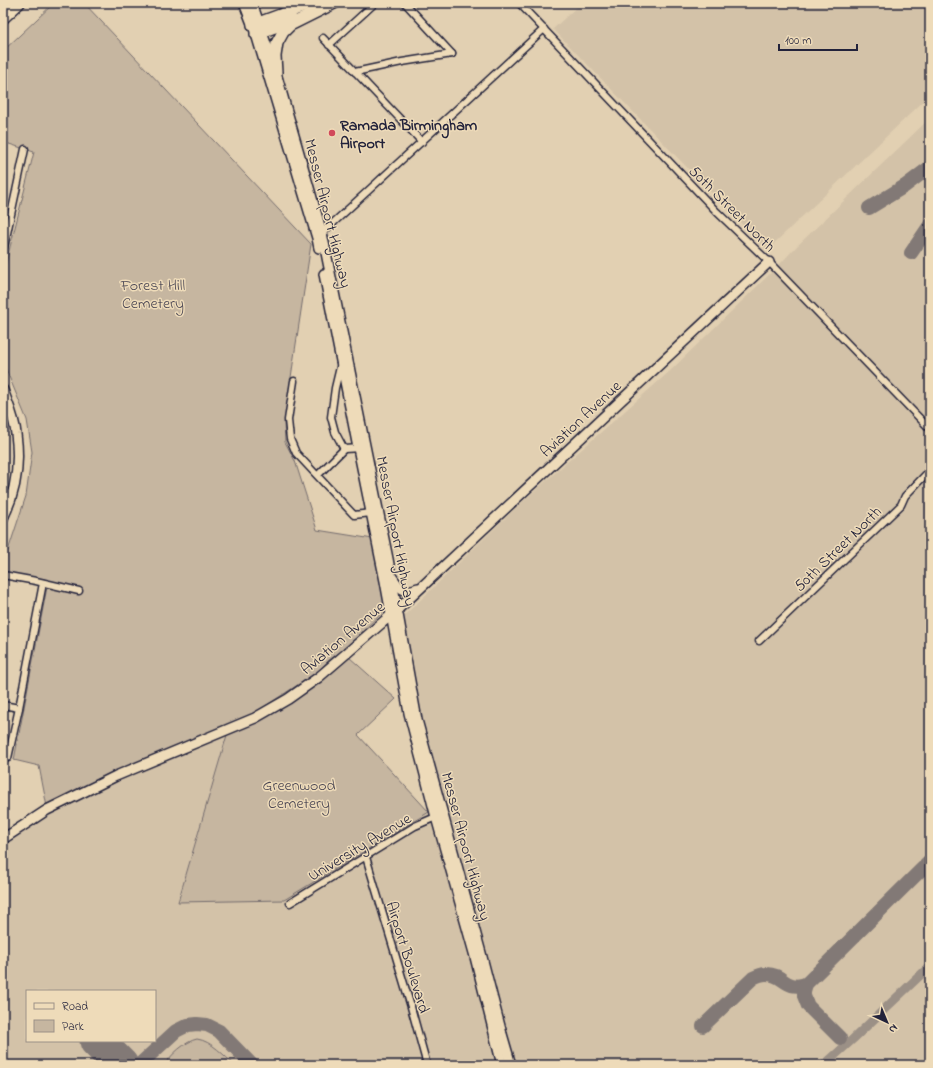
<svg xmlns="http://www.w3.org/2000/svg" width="933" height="1068" viewBox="0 0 933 1068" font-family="'Indie Flower',sans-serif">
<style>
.built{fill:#d3c2a8;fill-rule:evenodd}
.green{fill:#c6b6a0;stroke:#746c6e}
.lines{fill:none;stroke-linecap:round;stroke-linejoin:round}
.river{stroke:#9b9086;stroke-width:9}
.taxiway{stroke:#827976;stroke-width:14}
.runway{stroke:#827976;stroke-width:35}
.street-casing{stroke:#22223b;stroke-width:9}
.secondary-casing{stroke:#22223b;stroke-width:12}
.highway-casing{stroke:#22223b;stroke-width:14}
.street{stroke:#eedbb9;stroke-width:6}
.secondary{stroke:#eedbb9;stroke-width:9}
.highway{stroke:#eedbb9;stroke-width:11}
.poi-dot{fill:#d1495b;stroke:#eedbb9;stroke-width:1.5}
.labels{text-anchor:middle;stroke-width:3;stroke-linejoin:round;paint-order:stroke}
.poi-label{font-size:16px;font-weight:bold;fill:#22223b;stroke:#eedbb9;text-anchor:start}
.street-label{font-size:16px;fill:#22223b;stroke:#eedbb9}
.park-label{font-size:16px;fill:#4b4754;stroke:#eedbb9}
</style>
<rect width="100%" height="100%" fill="#e2d0b2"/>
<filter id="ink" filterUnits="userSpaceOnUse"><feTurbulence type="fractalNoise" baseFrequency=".025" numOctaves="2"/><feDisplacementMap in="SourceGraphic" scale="8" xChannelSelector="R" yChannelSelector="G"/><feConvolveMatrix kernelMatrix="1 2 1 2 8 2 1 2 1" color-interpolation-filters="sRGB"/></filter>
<g filter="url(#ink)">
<g class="built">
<polygon points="581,3 930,3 930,95 767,250 553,29"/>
<path d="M 930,118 L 930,1065 L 3,1065 L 3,841 L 12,835 L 93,792 L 227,735 L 178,902 L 429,812 L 418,769 L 393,639 L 388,628 L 409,611 L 521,503 L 669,372 L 779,265 L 796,247 ZM 27,991 L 155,991 L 155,1041 L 27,1041 Z"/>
</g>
<g class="green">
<polygon points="54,3 84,3 311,244 284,424 285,442 295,461 317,530 373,539 387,603 384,611 343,650 329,660 316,673 253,714 114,773 78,789 47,807 39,766 14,760 48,582 3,571 3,566 26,496 32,452 27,420 3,362 3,275 34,152 3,142 3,51"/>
<polygon points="349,657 396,699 358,735 429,812 284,900 178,902 227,735 255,723 306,692 321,681"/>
<path d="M 197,1039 C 212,1041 224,1056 235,1065 L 165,1065 C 170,1055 186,1041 197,1039 Z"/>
</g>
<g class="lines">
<polyline class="river" points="824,1065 853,1039 930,966"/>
<g class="taxiway">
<polyline points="869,208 905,186 930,167"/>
<polyline points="911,253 930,225"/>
<path d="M 703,1026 L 753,978 C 757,976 762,974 766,974 C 785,974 784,991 806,984"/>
<polyline points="840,1038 808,1006 804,996 804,991 806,984 930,861"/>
<polyline points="139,1065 176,1031 188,1025 197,1024 207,1025 219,1031 252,1065"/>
</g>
<polyline class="runway" points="97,1041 121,1065"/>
<defs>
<g id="street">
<polyline points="405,3 452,54"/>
<polyline points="519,3 717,212 769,262 930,429"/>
<polyline points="323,38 422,142"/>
<polyline points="329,45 375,3"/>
<polyline points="355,72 402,62 452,54"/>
<polyline points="320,235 544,29"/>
<polyline points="3,252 25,149"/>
<polyline points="340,367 335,388 331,417 335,432 344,449"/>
<polyline points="294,381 288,420 290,439 296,453 354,515 371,513"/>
<polyline points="318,475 344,449 361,448"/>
<polyline points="3,575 36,581 79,591"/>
<polyline points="759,641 901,505 905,496 930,470"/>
<polyline points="3,705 19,708"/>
<polyline points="8,758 19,708 43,583"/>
<polyline points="366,857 411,1007 427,1065"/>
<polyline points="290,903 415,826 438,816"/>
</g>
<g id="secondary">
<polyline points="244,3 256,34 317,238 319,248"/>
<polyline points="252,3 276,73 322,233 388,559 417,720 481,953 502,1034 511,1065"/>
<polyline points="324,274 358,448 385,581 409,713 436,817 474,953 502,1065"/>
<path d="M 3,390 C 8,404 15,419 16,434 C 20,463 16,492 3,518"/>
<path d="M 392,577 C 400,589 404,594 418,588"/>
<polyline points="3,839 47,810 116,776 255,718 288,699 319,677 397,610 769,262"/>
</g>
<g id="highway">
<polyline points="3,18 19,3"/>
<polyline points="253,25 313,3"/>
<polyline points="256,34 293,20"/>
<polyline points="276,73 275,56 277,43 283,32 290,25 334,3"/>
</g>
</defs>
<use href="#street" class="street-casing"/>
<use href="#secondary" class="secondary-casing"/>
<use href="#highway" class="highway-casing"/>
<use href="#street" class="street"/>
<use href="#secondary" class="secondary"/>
<use href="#highway" class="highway"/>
</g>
</g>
<circle class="poi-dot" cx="332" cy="133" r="4"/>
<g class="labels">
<g class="poi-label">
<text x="340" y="130">Ramada Birmingham<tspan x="340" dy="18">Airport</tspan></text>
</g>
<g class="street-label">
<text transform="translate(733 208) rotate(45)" y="6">50th Street North</text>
<text transform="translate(329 213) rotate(76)" y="6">Messer Airport Highway</text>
<text transform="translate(580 418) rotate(-43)" y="6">Aviation Avenue</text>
<text transform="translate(397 531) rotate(79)" y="6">Messer Airport Highway</text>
<text transform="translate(837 548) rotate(-44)" y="6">50th Street North</text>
<text transform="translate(342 637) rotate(-40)" y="6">Aviation Avenue</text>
<text transform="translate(359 846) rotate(-31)" y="6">University Avenue</text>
<text transform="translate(467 846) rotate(75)" y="6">Messer Airport Highway</text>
<text transform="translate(409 957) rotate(73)" y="6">Airport Boulevard</text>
</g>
<g class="park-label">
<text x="153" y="290">Forest Hill<tspan x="153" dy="18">Cemetery</tspan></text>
<text x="299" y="790">Greenwood<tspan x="299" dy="18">Cemetery</tspan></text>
</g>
</g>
<rect width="933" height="1068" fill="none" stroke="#eedbb9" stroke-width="16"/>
<rect x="8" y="8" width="917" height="1052" fill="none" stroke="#22223b" stroke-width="1.5" filter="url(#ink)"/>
<rect x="26" y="990" width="130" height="52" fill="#eedbb9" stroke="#9c9187"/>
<rect x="34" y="1003" width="20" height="6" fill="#eedbb9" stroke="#9c9187"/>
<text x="62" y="1010" font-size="12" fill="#22223b">Road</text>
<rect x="34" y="1020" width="20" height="12" fill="#c6b6a0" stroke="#9c9187"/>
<text x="62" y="1030" font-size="12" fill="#22223b">Park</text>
<g transform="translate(887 1022) rotate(136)" stroke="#eedbb9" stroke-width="3" paint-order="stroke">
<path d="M0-3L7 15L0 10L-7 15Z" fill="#22223b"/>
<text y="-6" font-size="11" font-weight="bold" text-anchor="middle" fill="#22223b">N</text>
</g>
<path d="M779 44v6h78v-6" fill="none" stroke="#22223b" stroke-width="2"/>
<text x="785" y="44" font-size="12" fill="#22223b" stroke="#eedbb9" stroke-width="3" paint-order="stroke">100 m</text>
</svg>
